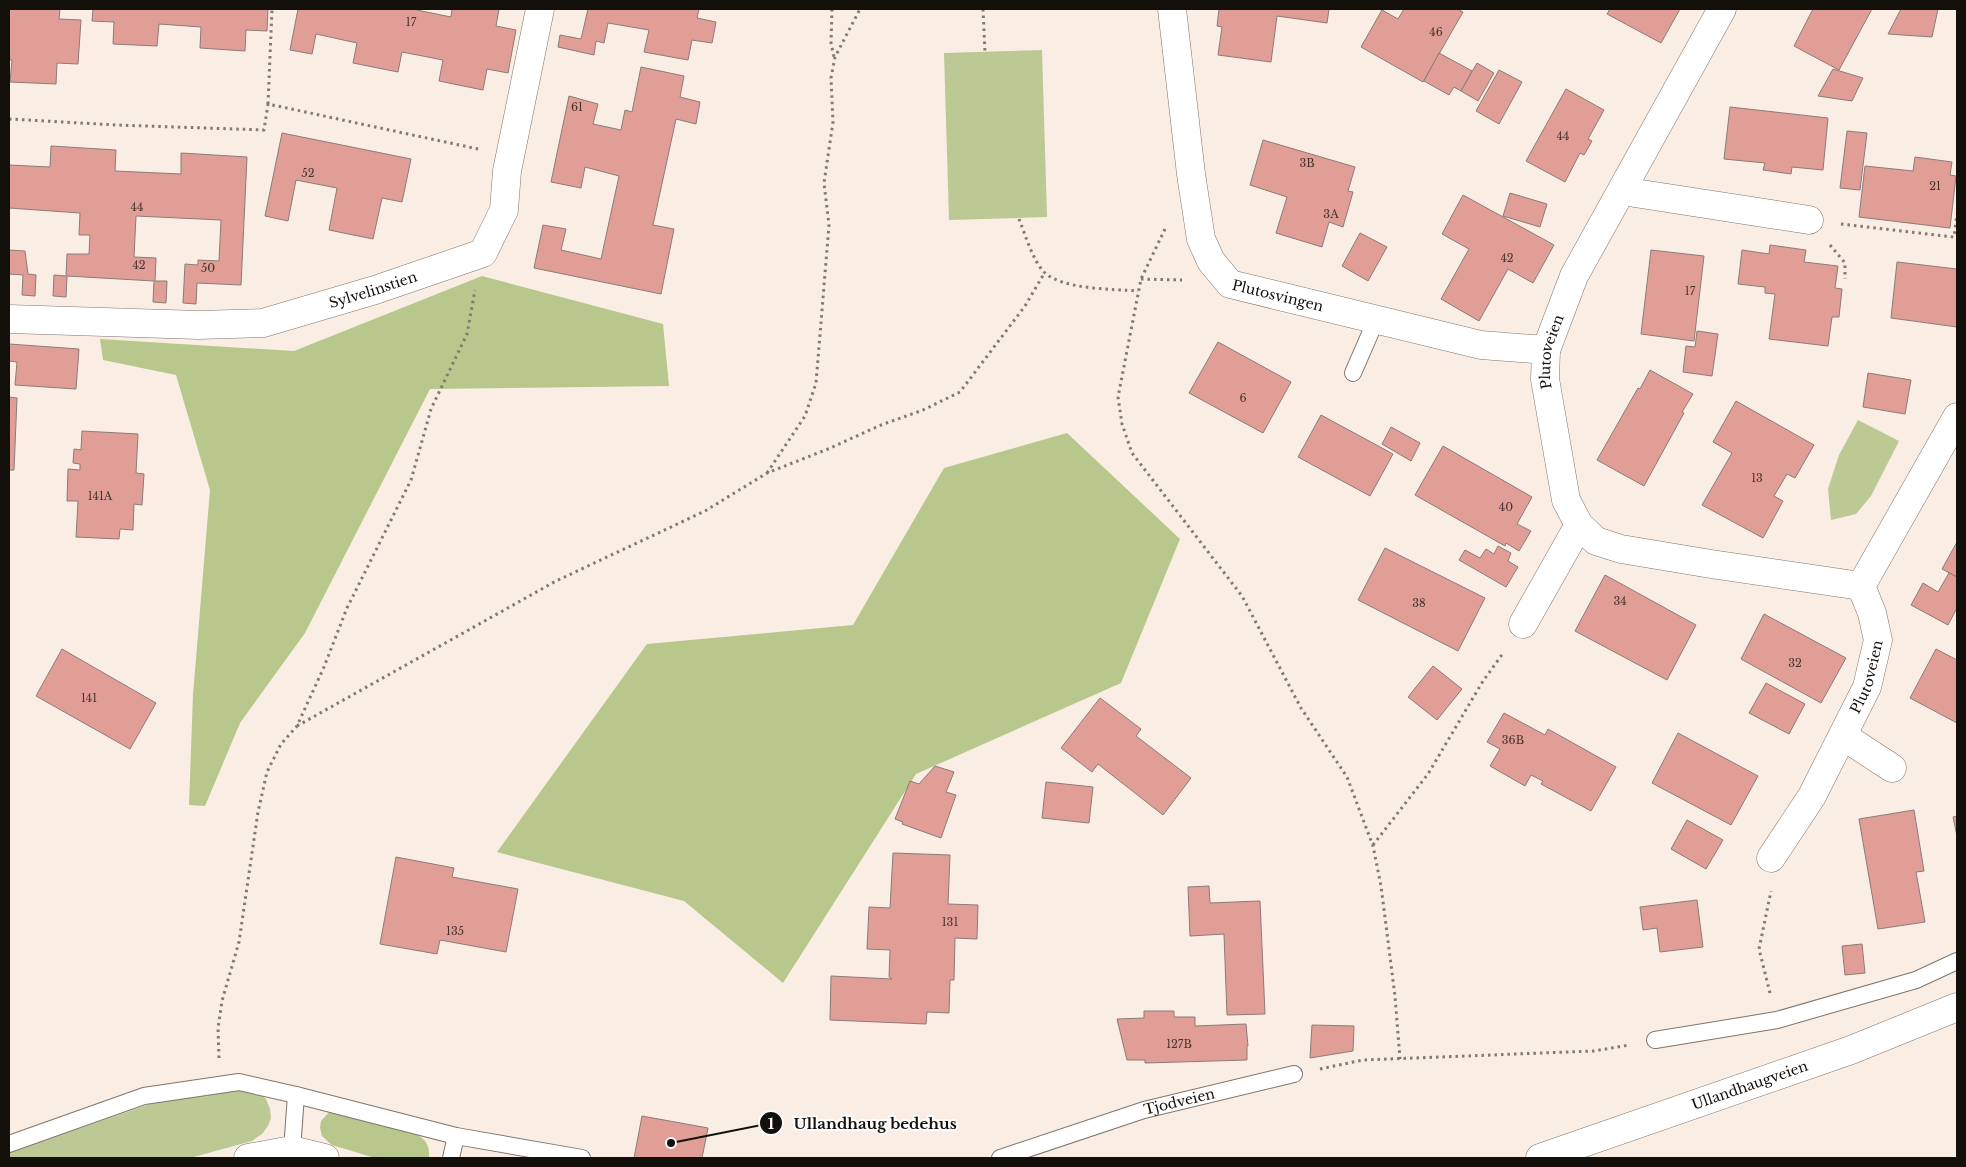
<svg xmlns="http://www.w3.org/2000/svg" width="1966" height="1167" font-family="'Libre Baskerville',serif">
	<style>
		.green { fill: #bcc994 }
		.forest { fill: #b8c78b }
		.building { fill: #e19e96; stroke: #8b7b79 }
		.lines { fill: none; stroke-linecap: round; stroke-linejoin: round }
		.lane-casing { stroke: #80756b; stroke-width: 18 }
		.street-casing { stroke: #80756b; stroke-width: 29 }
		.secondary-casing { stroke: #80756b; stroke-width: 29 }
		.path { stroke: #817972; stroke-width: 3; stroke-dasharray: 2.5 4; stroke-linecap: butt }
		.lane { stroke: #fff; stroke-width: 16 }
		.street { stroke: #fff; stroke-width: 28 }
		.secondary { stroke: #fff; stroke-width: 28 }
		.labels { text-anchor: middle; dominant-baseline: central; stroke-width: 4; stroke-linejoin: round; paint-order: stroke }
		.number-label { font-size: 11px; fill: #46332e }
		.street-label { font-size: 14px; fill: #130f0b; stroke: #fdfdfd }
		.leader { fill: none; stroke: #130f0b; stroke-width: 2 }
		.callout-dot { fill: #130f0b; stroke: #fdfdfd; stroke-width: 2 }
		.mark-label { font-size: 15px; text-anchor: middle; font-weight: bold; fill: #fff }
		.callout-label { font-size: 15px; text-anchor: middle; font-weight: bold; fill: #130f0b; stroke: #fdfdfd; stroke-width: 4; stroke-linejoin: round; paint-order: stroke }
	</style>
	<rect width="100%" height="100%" fill="#faede3"/>
	<g class="green">
		<path d="M1042 50 1047 217 949 220 944 53Z"/>
		<path d="M1858 420 1899 441 1871 496 1856 514 1831 520 1828 489 1839 455Z"/>
		<path d="M226 1090 258 1092 266 1099 270 1109 271 1118 268 1126 262 1134 252 1141 190 1158H9V1153L150 1104 176 1097Z"/>
	</g>
	<g class="forest">
		<path d="M482 276 663 324 669 386 430 389 305 633 240 723 205 806 189 805 193 695 210 490 176 375 103 360 100 339 294 351Z"/>
		<path d="M1067 433 1180 539 1121 683 916 774 783 983 684 901 497 852 647 644 853 625 944 468Z"/>
		<path d="M331 1110 411 1131C424 1138 430 1143 429 1158H375L332 1145 322 1136 320 1128 321 1121Z"/>
	</g>
	<g class="building">
		<path d="M9 9H60L59 19 81 20 78 64 57 63 56 84 10 82 12 60H9Z"/>
		<path d="M93 9H268L267 31 246 30 245 51 200 48 201 27 159 24 157 46 113 44 114 22 92 21Z"/>
		<path d="M298 9H412L451 17 452 9H499L496 26 516 30 508 73 487 69 483 90 439 81 443 60 402 52 398 72 353 63 357 43 316 34 312 54 290 50Z"/>
		<path d="M588 9H699L697 18 716 22 712 43 692 40 688 60 644 52 649 30 608 23 604 43 596 41 594 55 558 47 560 35 581 39Z"/>
		<path d="M1219 9H1329L1327 23 1277 16 1271 62 1218 55 1222 27 1217 26Z"/>
		<path d="M1404 9H1461L1460 11 1463 12 1423 82 1361 47 1382 10 1398 19Z"/>
		<path d="M1610 9H1680L1661 43 1607 14Z"/>
		<path d="M1813 9H1872L1839 70 1794 46Z"/>
		<path d="M1901 9H1938L1932 37 1888 34Z"/>
		<path d="M1439 53 1472 71 1461 91 1454 87 1449 95 1424 81Z"/>
		<path d="M1477 63 1494 73 1478 101 1461 91Z"/>
		<path d="M641 67 684 76 680 97 700 102 696 124 676 119 653 225 674 229 661 294 534 268 543 225 566 229 561 250 601 259 619 176 585 167 581 188 551 182 569 96 598 104 593 124 621 130 625 110 632 112Z"/>
		<path d="M1833 69 1863 78 1852 101 1818 96Z"/>
		<path d="M1499 70 1522 82 1499 124 1476 111Z"/>
		<path d="M1566 89 1604 110 1588 139 1592 141 1584 155 1580 153 1565 182 1526 161Z"/>
		<path d="M1730 107 1828 118 1823 170 1792 167 1791 174 1763 170 1765 163 1724 159Z"/>
		<path d="M1847 131 1867 133 1860 190 1840 188Z"/>
		<path d="M282 133 411 159 402 202 382 198 373 239 329 230 337 188 296 180 288 221 265 216Z"/>
		<path d="M1263 140 1355 167 1348 191 1353 192 1343 227 1329 222 1322 247 1276 233 1287 197 1250 185Z"/>
		<path d="M51 146 116 150 115 171 181 174V153L247 157 241 285 197 283 196 304 183 303 185 264 198 265V260L219 261 221 220 136 216 134 257 156 258 155 281H167L166 303 153 302 154 281 67 276 66 297 53 296 54 275 66 276 67 254H89L90 235H79L80 213 9 208V165L50 167Z"/>
		<path d="M1915 157 1952 162 1950 175 1956 176 1950 228 1859 217 1865 166 1913 171Z"/>
		<path d="M1510 193 1547 204 1540 227 1503 216Z"/>
		<path d="M1463 195 1554 245 1533 283 1508 269 1479 321 1441 299 1469 249 1442 234Z"/>
		<path d="M1360 233 1387 247 1368 281 1342 266Z"/>
		<path d="M1770 245 1806 250 1804 262 1838 266 1835 288 1842 289 1839 317H1832L1828 346 1769 339 1775 294 1765 293V287L1738 284 1742 250 1769 254Z"/>
		<path d="M9 250 25 251 28 274 36 275 35 296 22 295 23 275 9 274Z"/>
		<path d="M1651 250 1704 256 1694 341 1641 334Z"/>
		<path d="M1897 262 1957 269V327L1891 318Z"/>
		<path d="M1697 331 1718 334 1712 376 1683 372 1686 346 1695 347Z"/>
		<path d="M1218 342 1291 382 1263 433 1189 393Z"/>
		<path d="M9 344 79 349 76 389 15 385 17 362 9 361Z"/>
		<path d="M1650 370 1693 394 1682 412 1684 413 1644 486 1597 460 1638 388 1640 389Z"/>
		<path d="M1868 373 1911 380 1905 414 1863 407Z"/>
		<path d="M9 397 17 398 14 470H9Z"/>
		<path d="M1736 401 1814 445 1795 478 1787 474 1774 496 1783 501 1763 538 1702 505 1732 453 1713 442Z"/>
		<path d="M1321 415 1393 454 1370 496 1298 457Z"/>
		<path d="M1391 427 1420 443 1411 461 1382 444Z"/>
		<path d="M82 431 138 434 136 473 144 474 142 505 134 504 133 530 120 529 119 539 76 537 78 501H67L68 469 80 470V464L73 463 74 449 81 450Z"/>
		<path d="M1443 446 1532 497 1517 524 1531 531 1519 551 1506 543 1505 546 1415 495Z"/>
		<path d="M1957 542V577L1942 569Z"/>
		<path d="M1498 546 1511 553 1508 561 1518 567 1506 587 1459 560 1465 550 1480 558 1486 549 1494 554Z"/>
		<path d="M1385 548 1485 598 1458 651 1358 600Z"/>
		<path d="M1949 573 1957 577V608L1948 625 1911 605 1923 583 1938 592Z"/>
		<path d="M1605 575 1696 625 1667 680 1575 631Z"/>
		<path d="M1764 614 1846 658 1821 703 1741 659Z"/>
		<path d="M62 649 156 703 130 749 36 696Z"/>
		<path d="M1936 649 1957 660V723L1910 698Z"/>
		<path d="M1433 666 1462 689 1437 720 1408 697Z"/>
		<path d="M1766 683 1805 704 1789 734 1749 713Z"/>
		<path d="M1100 698 1141 729 1136 736 1191 778 1163 815 1098 764 1092 772 1061 748Z"/>
		<path d="M1504 713 1545 735 1548 729 1616 767 1591 811 1541 784 1543 781 1531 775 1525 786 1490 766 1500 749 1487 742Z"/>
		<path d="M1678 733 1758 776 1731 825 1652 783Z"/>
		<path d="M935 766 954 772 946 792 956 795 941 838 902 824 903 822 895 819 910 781 919 784Z"/>
		<path d="M1046 782 1093 787 1089 823 1042 818Z"/>
		<path d="M1914 810 1924 871 1916 872 1925 922 1878 929 1859 819Z"/>
		<path d="M1957 816V836L1953 817Z"/>
		<path d="M1687 820 1723 840 1706 869 1671 849Z"/>
		<path d="M893 853 950 855 948 904 978 905 977 939 955 938 954 980H950L949 1013 927 1012 926 1024 830 1020 831 976 892 979 889 977 890 950 867 949 869 907 890 908Z"/>
		<path d="M396 857 454 868 452 877 518 889 506 952 440 940 437 954 380 944Z"/>
		<path d="M1209 886 1210 903 1260 901 1265 1014 1227 1015 1224 934 1190 936 1188 887Z"/>
		<path d="M1697 900 1703 947 1660 952 1657 928 1643 930 1640 907Z"/>
		<path d="M1862 944 1865 973 1845 975 1842 946Z"/>
		<path d="M1144 1011H1174V1017H1195V1026L1246 1024 1248 1046H1247V1060L1145 1063V1060H1127L1117 1019 1144 1018Z"/>
		<path d="M1312 1025 1354 1026 1353 1051 1310 1058Z"/>
		<path d="M642 1116 708 1128 702 1158H634Z"/>
	</g>
	<g class="lines">
		<g class="lane-casing">
			<g id="lane">
				<path d="M1353 373 1376 320"/>
				<path d="M1655 1040 1777 1020 1916 980 1957 961"/>
				<path d="M9 1144 144 1096 239 1082 296 1095 456 1136 582 1158"/>
				<path d="M292 1150 296 1095"/>
				<path d="M451 1158 456 1136"/>
				<path id="s1" d="M1000 1158 1144 1110 1294 1074"/>
			</g>
		</g>
		<g class="street-casing">
			<g id="street">
				<path id="s2" d="M1172 9 1191 174 1201 239 1211 261 1230 284 1481 345 1546 350"/>
				<path d="M1622 191 1809 220"/>
				<path id="s3" d="M9 319 199 325 263 323 375 290 483 253 504 210 507 171 540 9"/>
				<path id="s4" d="M1579 525 1566 500 1545 379 1546 350 1574 276 1722 9"/>
				<path d="M1523 624 1579 525 1596 541 1621 549 1711 564 1861 586"/>
				<path d="M1843 736 1892 768"/>
				<path id="s5" d="M1771 858 1812 796 1867 687 1878 640 1872 613 1861 586 1957 417"/>
				<path d="M248 1158 292 1150 325 1158"/>
			</g>
		</g>
		<g class="secondary-casing">
			<g id="secondary">
				<path id="s6" d="M1540 1158 1851 1050 1957 1007"/>
			</g>
		</g>
		<g class="path">
			<path d="M832 9 831 43 834 57"/>
			<path d="M983 9 985 52"/>
			<path d="M268 104 272 9"/>
			<path d="M9 119 116 125 264 130 268 104 478 149"/>
			<path d="M1019 219C1025 234 1033 261 1044 272 1063 290 1113 289 1138 291"/>
			<path d="M1841 224 1954 237 1957 214"/>
			<path d="M1165 229 1141 279 1118 397 1122 424 1132 453 1242 596 1301 708 1347 777 1373 846 1381 886 1395 996 1400 1059"/>
			<path d="M1830 245 1845 263V279"/>
			<path d="M1141 279 1182 280"/>
			<path d="M767 473 805 416 816 383 829 225 824 183 833 122 831 78 835 57 860 9"/>
			<path d="M297 726 556 581 705 511 767 473 828 449 881 425 923 410 960 392 1025 306 1045 272"/>
			<path d="M1373 845 1428 774 1483 681 1504 652"/>
			<path d="M1770 993 1759 949 1771 891"/>
			<path d="M219 1058 218 1028 222 1001 239 942 258 812 267 772 281 744 297 726 324 667 347 608 411 480 431 409 467 334 475 290"/>
			<path d="M1320 1069 1363 1060 1594 1051 1629 1045"/>
		</g>
		<use href="#lane" class="lane"/>
		<use href="#street" class="street"/>
		<use href="#secondary" class="secondary"/>
	</g>
	<g class="labels">
		<g class="number-label">
			<text x="411" y="22">17</text>
			<text x="1436" y="32">46</text>
			<text x="577" y="107">61</text>
			<text x="1563" y="136">44</text>
			<text x="1307" y="163">3B</text>
			<text x="308" y="173">52</text>
			<text x="1935" y="186">21</text>
			<text x="137" y="207">44</text>
			<text x="1331" y="214">3A</text>
			<text x="1507" y="258">42</text>
			<text x="139" y="265">42</text>
			<text x="208" y="268">50</text>
			<text x="1690" y="291">17</text>
			<text x="1243" y="398">6</text>
			<text x="1757" y="478">13</text>
			<text x="100" y="496">141A</text>
			<text x="1506" y="507">40</text>
			<text x="1620" y="601">34</text>
			<text x="1419" y="603">38</text>
			<text x="1795" y="663">32</text>
			<text x="89" y="698">141</text>
			<text x="1513" y="740">36B</text>
			<text x="950" y="922">131</text>
			<text x="455" y="931">135</text>
			<text x="1179" y="1044">127B</text>
		</g>
		<g class="street-label">
			<text stroke="none"><textPath href="#s3" startOffset="369">Sylvelinstien</textPath></text>
			<text stroke="none"><textPath href="#s2" startOffset="335">Plutosvingen</textPath></text>
			<text stroke="none"><textPath href="#s4" startOffset="179">Plutoveien</textPath></text>
			<text stroke="none"><textPath href="#s5" startOffset="206">Plutoveien</textPath></text>
			<text stroke="none"><textPath href="#s6" startOffset="222">Ullandhaugveien</textPath></text>
			<text stroke="none"><textPath href="#s1" startOffset="188">Tjodveien</textPath></text>
		</g>
	</g>
	<path class="leader" d="M671 1143L771 1123"/>
	<g class="callout-dot">
		<circle cx="671" cy="1143" r="5"/>
		<circle cx="771" cy="1123" r="12"/>
	</g>
	<g class="mark-label">
		<text x="771" y="1129">1</text>
	</g>
	<g class="callout-label">
		<text x="875" y="1129">Ullandhaug bedehus</text>
	</g>
	<rect width="1966" height="1167" fill="none" stroke="#130f0b" stroke-width="20"/>
</svg>
